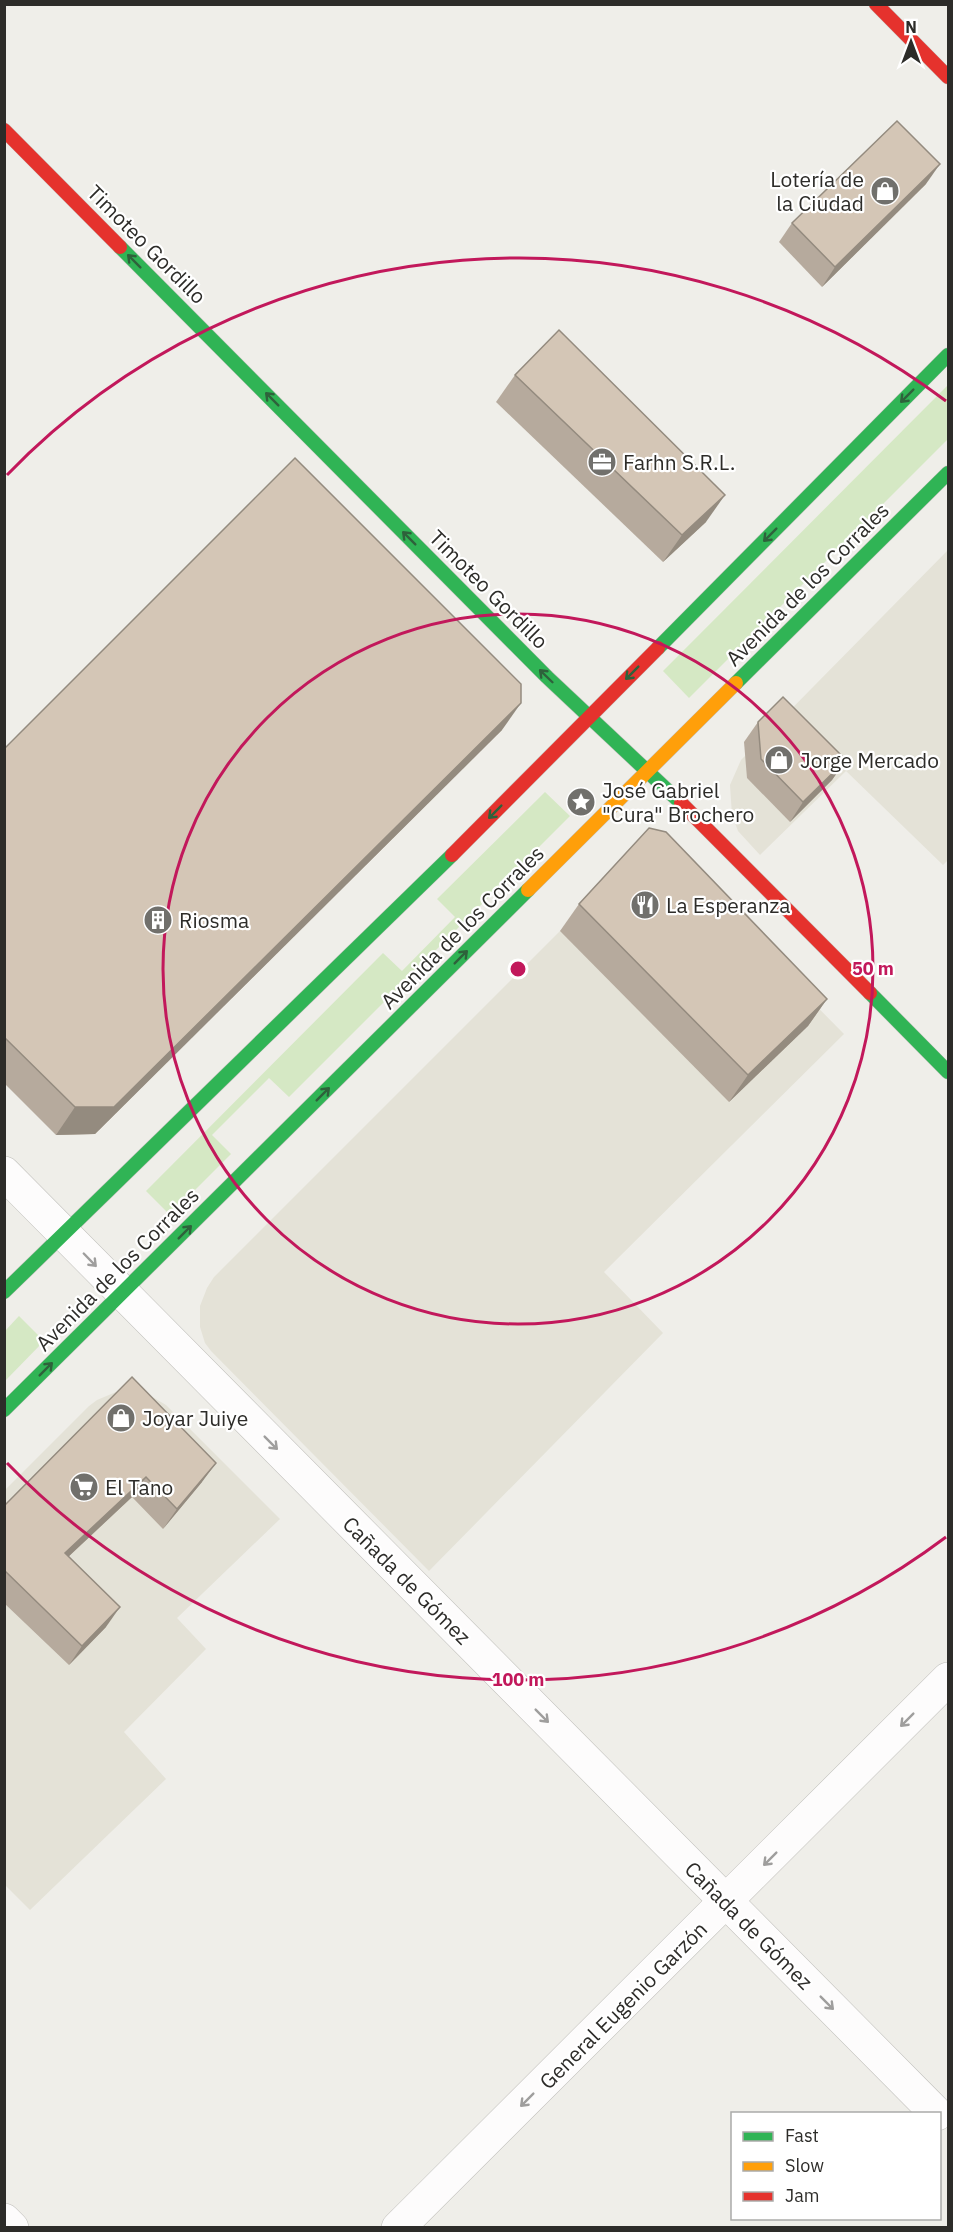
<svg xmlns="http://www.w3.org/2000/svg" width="953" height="2232" font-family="'IBM Plex Sans',sans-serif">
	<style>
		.built { fill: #e4e2d7 }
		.green { fill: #d5e8c4 }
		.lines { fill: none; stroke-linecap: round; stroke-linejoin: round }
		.street-casing { stroke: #bfbeba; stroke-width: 34 }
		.fast-casing { stroke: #bfbeba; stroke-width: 15 }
		.slow-casing { stroke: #bfbeba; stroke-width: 15 }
		.jam-casing { stroke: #bfbeba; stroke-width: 15 }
		.street { stroke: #fdfcfc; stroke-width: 33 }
		.fast { stroke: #30b455; stroke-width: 14 }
		.slow { stroke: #ff9f0a; stroke-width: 14 }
		.jam { stroke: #e5322d; stroke-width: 14 }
		.wall { fill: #b6aa9d }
		.shaded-wall { fill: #948b7f }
		.building { fill: #d4c6b6; stroke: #948b7f; stroke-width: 1.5 }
		.oneway { stroke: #2e623b }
		.oneway2 { stroke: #9f9e9d }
		.ring { fill: none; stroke: #c2185b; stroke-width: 3 }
		.labels { text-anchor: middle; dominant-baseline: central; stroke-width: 4.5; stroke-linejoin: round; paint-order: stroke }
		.poi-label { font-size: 21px; fill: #2d2c29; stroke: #fff; text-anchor: start }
		.street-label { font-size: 21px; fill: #2d2c29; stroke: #fff }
		.centre { fill: #c2185b; stroke: #fff; stroke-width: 3 }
		.ring-label { font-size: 18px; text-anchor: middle; font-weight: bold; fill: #c2185b; stroke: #fff; stroke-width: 4.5; stroke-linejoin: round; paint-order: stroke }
	</style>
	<rect width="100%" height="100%" fill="#efeee9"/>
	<g class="built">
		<path d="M948 550V860L943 865 846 771 760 855 738 831 732 815 730 785 741 760Z"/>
		<path d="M612 879 694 882 844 1034 604 1272 663 1333 429 1571 211 1351 205 1343 200 1327V1306L207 1288 214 1277Z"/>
		<path d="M132 1391 149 1395 166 1405 280 1519 177 1618 206 1649 124 1732 166 1779 30 1910 5 1885 4 1491 89 1406 97 1400 116 1392Z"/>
	</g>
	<g class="green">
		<path d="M948 385V439L689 698 663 671Z"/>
		<path d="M545 792 570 816 289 1097 269 1078 212 1135 231 1154 170 1215 146 1191 383 953 402 971 455 917 437 899Z"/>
		<path d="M19 1316 44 1341 5 1381V1331Z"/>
	</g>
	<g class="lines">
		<g class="street-casing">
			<g id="street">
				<path d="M4 1173 937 2114"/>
				<path d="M4 2220 12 2228"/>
				<path d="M398 2228 948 1679"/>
			</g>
		</g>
		<g class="fast-casing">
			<g id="fast">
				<path d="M120 247 547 677 681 803"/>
				<path d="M658 648 948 355"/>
				<path d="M736 683 948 473"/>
				<path d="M870 993 948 1072"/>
				<path d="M4 1292 452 855"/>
				<path d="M4 1410 528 890"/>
			</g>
		</g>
		<g class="slow-casing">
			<path id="slow" d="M528 890 736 683"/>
		</g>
		<g class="jam-casing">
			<g id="jam">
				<path d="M876 4 948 77"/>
				<path d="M4 130 120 247"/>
				<path d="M681 803 870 993"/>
				<path d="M452 855 658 648"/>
			</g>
		</g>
		<use href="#street" class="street"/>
		<use href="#fast" class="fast"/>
		<use href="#slow" class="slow"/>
		<use href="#jam" class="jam"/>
	</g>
	<g class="wall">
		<path d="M926 184 822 287 779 242 792 223Z"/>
		<path d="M515 375 706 522 663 562 496 402Z"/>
		<path d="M758 722 846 760 832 780 790 822 747 778 744 742Z"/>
		<path d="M502 730 95 1134 56 1135 4 1083V749Z"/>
		<path d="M579 904 827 999 808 1026 729 1102 560 931Z"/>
		<path d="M132 1377 202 1482 163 1529 132 1497 68 1557 106 1627 69 1665 4 1603V1506Z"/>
	</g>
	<g class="shaded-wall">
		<path d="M940 164 926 184 822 287 835 267Z"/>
		<path d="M725 495 706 522 663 562 682 535Z"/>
		<path d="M521 703 502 730 95 1134 56 1135 75 1107Z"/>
		<path d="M846 760 832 780 790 822 803 802Z"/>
		<path d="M827 999 808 1026 729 1102 748 1075Z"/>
		<path d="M216 1463 202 1482 163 1529 177 1509Z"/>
		<path d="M146 1477 132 1497 51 1573 65 1553Z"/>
		<path d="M120 1607 106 1627 69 1665 82 1646Z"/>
	</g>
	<g class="building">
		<path d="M897 121 940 164 835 267 792 223Z"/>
		<path d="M559 330 725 495 682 535 515 375Z"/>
		<path d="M295 458 521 684V703L114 1107H75L4 1037V749Z"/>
		<path d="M783 697 846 760 803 802 761 759 758 722Z"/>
		<path d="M649 828 666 832 827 999 748 1075 579 904Z"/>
		<path d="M132 1377 216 1463 177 1509 146 1477 65 1553 120 1607 82 1646 4 1570V1506Z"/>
	</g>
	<defs><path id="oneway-shaft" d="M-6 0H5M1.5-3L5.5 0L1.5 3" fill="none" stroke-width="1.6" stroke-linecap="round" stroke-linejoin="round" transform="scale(1.5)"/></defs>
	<g class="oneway">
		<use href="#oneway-shaft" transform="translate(134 261) rotate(-135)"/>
		<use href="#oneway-shaft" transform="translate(907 396) rotate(135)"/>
		<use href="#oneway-shaft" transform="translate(272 399) rotate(-135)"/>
		<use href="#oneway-shaft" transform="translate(770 535) rotate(135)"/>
		<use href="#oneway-shaft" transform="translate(409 538) rotate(-135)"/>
		<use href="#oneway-shaft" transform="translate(632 673) rotate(135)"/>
		<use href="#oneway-shaft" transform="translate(546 676) rotate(-136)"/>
		<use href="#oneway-shaft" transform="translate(495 812) rotate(135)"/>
		<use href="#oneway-shaft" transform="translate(461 957) rotate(-45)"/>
		<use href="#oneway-shaft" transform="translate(323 1094) rotate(-45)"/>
		<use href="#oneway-shaft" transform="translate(185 1232) rotate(-45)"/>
		<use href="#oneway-shaft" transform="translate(46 1369) rotate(-45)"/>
	</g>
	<g class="oneway2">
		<use href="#oneway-shaft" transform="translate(90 1260) rotate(46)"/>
		<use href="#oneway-shaft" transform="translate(271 1443) rotate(45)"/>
		<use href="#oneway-shaft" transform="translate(542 1716) rotate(45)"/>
		<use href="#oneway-shaft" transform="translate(907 1720) rotate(135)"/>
		<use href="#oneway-shaft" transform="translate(770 1859) rotate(135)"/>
		<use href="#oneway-shaft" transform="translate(827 2003) rotate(45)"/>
		<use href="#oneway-shaft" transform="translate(527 2100) rotate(135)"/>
	</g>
	<g class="ring">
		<circle cx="518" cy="969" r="355"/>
		<path d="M946 1537A711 711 0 0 1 7 1463M7 475A711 711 0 0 1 946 401"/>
	</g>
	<defs>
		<g id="shop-disc" transform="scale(1.5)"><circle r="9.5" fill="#71706c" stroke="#fff"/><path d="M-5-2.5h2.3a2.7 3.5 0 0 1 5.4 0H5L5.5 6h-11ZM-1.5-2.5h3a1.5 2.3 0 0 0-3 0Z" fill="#fff"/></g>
		<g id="office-disc" transform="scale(1.5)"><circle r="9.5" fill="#71706c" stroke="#fff"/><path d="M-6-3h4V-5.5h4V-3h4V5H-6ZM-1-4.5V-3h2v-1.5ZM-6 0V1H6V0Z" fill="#fff"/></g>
		<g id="sight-disc" transform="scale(1.5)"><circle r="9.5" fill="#71706c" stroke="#fff"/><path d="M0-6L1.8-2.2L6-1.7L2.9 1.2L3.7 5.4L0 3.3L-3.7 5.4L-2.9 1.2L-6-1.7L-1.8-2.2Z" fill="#fff"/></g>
		<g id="restaurant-disc" transform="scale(1.5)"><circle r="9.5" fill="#71706c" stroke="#fff"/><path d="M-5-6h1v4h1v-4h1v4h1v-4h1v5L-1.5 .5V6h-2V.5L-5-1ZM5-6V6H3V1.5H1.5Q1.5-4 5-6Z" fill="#fff"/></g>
		<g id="building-disc" transform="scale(1.5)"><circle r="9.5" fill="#71706c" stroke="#fff"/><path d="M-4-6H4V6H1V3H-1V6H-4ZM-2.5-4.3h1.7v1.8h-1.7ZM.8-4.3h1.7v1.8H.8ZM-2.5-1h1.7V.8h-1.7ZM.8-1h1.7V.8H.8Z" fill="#fff"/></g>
		<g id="supermarket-disc" transform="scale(1.5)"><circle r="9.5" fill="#71706c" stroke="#fff"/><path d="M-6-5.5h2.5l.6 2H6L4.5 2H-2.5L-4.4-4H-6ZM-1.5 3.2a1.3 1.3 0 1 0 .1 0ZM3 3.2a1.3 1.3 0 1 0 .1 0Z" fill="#fff"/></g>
	</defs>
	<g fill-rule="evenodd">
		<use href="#shop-disc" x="885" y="191"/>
		<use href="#office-disc" x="602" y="462"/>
		<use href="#shop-disc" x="779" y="760"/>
		<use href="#sight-disc" x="581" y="802"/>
		<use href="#restaurant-disc" x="645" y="905"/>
		<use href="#building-disc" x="158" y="920"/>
		<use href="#shop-disc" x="121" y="1418"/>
		<use href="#supermarket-disc" x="84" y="1487"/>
	</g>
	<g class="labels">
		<g class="poi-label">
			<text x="864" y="179" text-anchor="end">Lotería de<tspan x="864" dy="24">la Ciudad</tspan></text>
			<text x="623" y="462">Farhn S.R.L.</text>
			<text x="800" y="760">Jorge Mercado</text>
			<text x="602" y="790">José Gabriel<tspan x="602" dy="24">"Cura" Brochero</tspan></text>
			<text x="666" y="905">La Esperanza</text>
			<text x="179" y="920">Riosma</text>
			<text x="142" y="1418">Joyar Juiye</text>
			<text x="105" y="1487">El Tano</text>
		</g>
		<g class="street-label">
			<text transform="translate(147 244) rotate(45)">Timoteo Gordillo</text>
			<text transform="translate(807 584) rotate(-45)">Avenida de los Corrales</text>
			<text transform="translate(489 589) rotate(45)">Timoteo Gordillo</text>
			<text transform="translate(462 927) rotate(-45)">Avenida de los Corrales</text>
			<text transform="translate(117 1269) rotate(-45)">Avenida de los Corrales</text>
			<text transform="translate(407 1580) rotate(45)">Cañada de Gómez</text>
			<text transform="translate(749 1925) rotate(45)">Cañada de Gómez</text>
			<text transform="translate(623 2005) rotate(-45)">General Eugenio Garzón</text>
		</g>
	</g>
	<circle cx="518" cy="969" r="9" class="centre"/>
	<g class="ring-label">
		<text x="873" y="975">50 m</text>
		<text x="518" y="1686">100 m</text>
	</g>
	<rect width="953" height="2232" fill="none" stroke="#2d2c29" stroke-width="12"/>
	<rect x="731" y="2112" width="210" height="108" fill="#ffffff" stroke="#ababa9" stroke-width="1.5"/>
	<rect x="743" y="2132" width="30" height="9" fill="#30b455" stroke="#ababa9" stroke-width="1.5"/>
	<text x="785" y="2142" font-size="18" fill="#2d2c29">Fast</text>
	<rect x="743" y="2162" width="30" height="9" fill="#ff9f0a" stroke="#ababa9" stroke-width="1.5"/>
	<text x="785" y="2172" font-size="18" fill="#2d2c29">Slow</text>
	<rect x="743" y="2192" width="30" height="9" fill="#e5322d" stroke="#ababa9" stroke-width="1.5"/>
	<text x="785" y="2202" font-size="18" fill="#2d2c29">Jam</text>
	<g transform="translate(911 42)" stroke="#ffffff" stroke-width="4.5" paint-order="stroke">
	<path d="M0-4.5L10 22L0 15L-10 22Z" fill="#2d2c29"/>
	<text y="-9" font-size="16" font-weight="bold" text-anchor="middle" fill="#2d2c29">N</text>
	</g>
</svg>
